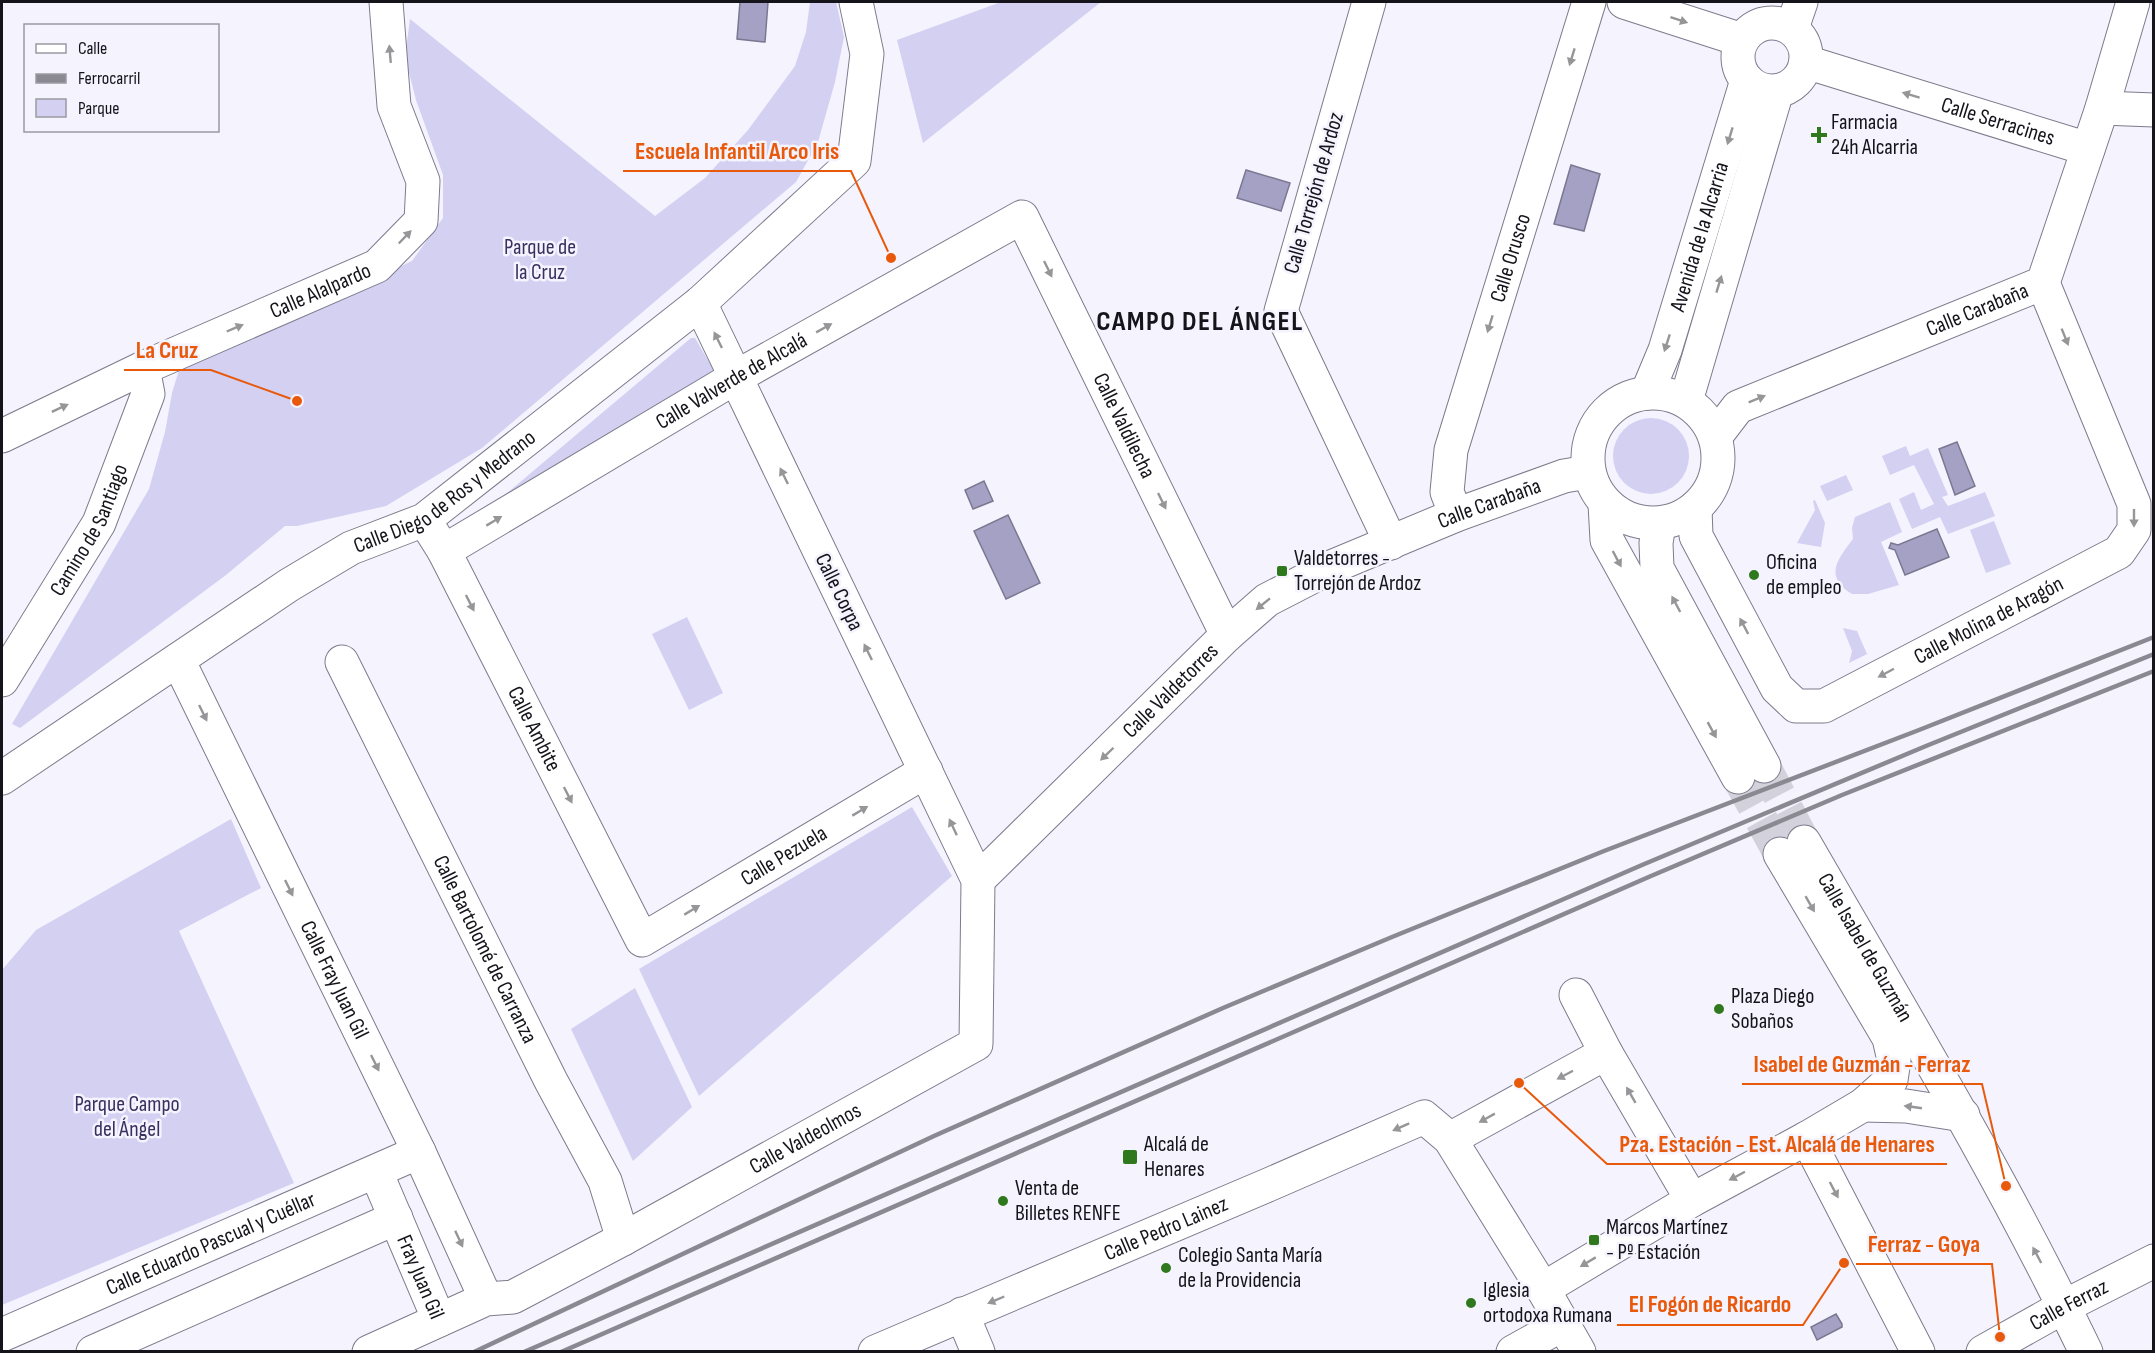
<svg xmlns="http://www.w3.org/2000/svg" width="2155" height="1353" font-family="'Sofia Sans Condensed',sans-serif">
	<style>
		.green { fill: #d3d0f2 }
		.water { fill: #a5a1c4; stroke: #7a7791; stroke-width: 1.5 }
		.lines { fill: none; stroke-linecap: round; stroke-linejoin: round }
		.minor-tunnel { stroke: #d3d2dc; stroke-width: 33; stroke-dasharray: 33 16; stroke-linecap: butt }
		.minor-casing { stroke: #7d7b8b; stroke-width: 35 }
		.minor { stroke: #fff; stroke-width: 33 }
		.rail { stroke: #8a8992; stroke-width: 4.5 }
		.oneway { fill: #969598 }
		.poi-dot { fill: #2f781d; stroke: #f4f3fe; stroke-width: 2 }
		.labels { text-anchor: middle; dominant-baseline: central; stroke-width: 5; stroke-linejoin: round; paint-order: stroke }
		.poi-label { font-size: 22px; fill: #15141b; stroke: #f4f3fe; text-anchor: start }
		.street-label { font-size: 22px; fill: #15141b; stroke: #f4f3fe }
		.park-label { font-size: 22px; fill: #39305f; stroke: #f4f3fe }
		.district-label { font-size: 28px; font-weight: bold; letter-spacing: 1.5px; fill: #15141b; stroke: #f4f3fe }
		.leader { fill: none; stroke: #e8590c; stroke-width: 2 }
		.callout-dot { fill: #e8590c; stroke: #f4f3fe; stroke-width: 2 }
		.callout-label { font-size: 24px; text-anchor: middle; font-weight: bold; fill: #e8590c; stroke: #f4f3fe; stroke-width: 5; stroke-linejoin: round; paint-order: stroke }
	</style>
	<rect width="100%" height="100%" fill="#f4f3fe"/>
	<g class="green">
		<path d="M810 2H836L844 37 835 82 818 142 796 182 482 448 386 506 297 526H285L226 575 20 728 12 724 149 489 165 432 172 393 179 370 412 261 443 218V175L416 100 405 57 410 19 655 216 705 178 748 130 795 66 806 32Z"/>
		<path d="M1001 2H1101L923 143 897 40Z"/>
		<path d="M691 338H695L713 369V375L500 499Z"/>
		<circle cx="1651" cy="456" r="38"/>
		<path d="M1906 446 1910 456 1928 448 1948 495 1942 497 1948 506 1985 492 1995 516 1948 534 1940 517 1912 529 1899 499 1914 492 1921 510 1934 504 1914 465 1890 475 1882 456Z"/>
		<path d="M1846 475 1853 490 1827 501 1820 486Z"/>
		<path d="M1815 500 1825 523 1821 547 1797 543 1815 510 1813 501Z"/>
		<path d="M1890 502 1902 532 1881 542 1899 585 1868 594H1852C1823 576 1838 559 1853 539L1852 528 1855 517Z"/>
		<path d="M1994 521 2011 564 1986 573 1970 530Z"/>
		<path d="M687 617 723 693 689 710 652 634Z"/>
		<path d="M1843 628 1857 631 1867 654 1849 663 1852 651Z"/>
		<path d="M912 807 952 876 699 1096 639 969Z"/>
		<path d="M231 819 261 888 179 931 294 1183 2 1305V970L36 930Z"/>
		<path d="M635 988 692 1107 633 1161 571 1029Z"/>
	</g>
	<g class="water">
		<path d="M740 2H768L765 42 737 39Z"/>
		<path d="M1571 165 1600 174 1584 231 1554 224Z"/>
		<path d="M1246 170 1290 183 1281 211 1237 198Z"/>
		<path d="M1957 442 1975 486 1955 495 1939 449Z"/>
		<path d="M984 481 993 501 973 509 965 490Z"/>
		<path d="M1008 515 1040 583 1006 599 974 531Z"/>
		<path d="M1937 529 1949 557 1905 575 1895 550 1889 548 1891 543 1898 545Z"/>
		<path d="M1836 1314 1842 1324V1327L1817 1340 1811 1327Z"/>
	</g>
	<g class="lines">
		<g class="minor-tunnel">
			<path d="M1764 766 1804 842"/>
			<path d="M1738 777 1780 854"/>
		</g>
		<g class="minor-casing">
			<g id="minor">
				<path d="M1369 2 1281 311 1391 543"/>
				<path d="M1624 2 1742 40"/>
				<circle cx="1772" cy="57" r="34"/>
				<path d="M1792 28 1801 2"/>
				<path id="s1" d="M1806 62 2088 149"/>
				<path d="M2102 108 2154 110"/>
				<circle cx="1653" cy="458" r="65"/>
				<path id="s2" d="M1647 393 1665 350 1747 80"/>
				<path d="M1686 401 1777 91"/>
				<path id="s3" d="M2 436 143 368 377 266 421 221 423 181 394 106 386 2"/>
				<path id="s4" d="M1715 437 1738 407 2043 283 2102 108 2133 2"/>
				<path d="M1605 504 1607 540 1738 777"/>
				<path id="s5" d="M1695 508 1696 536 1777 688 1796 706H1824L2119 552 2134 530V504L2043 283"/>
				<path id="s6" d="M1456 515 1447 492 1451 450 1589 2"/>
				<path d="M1659 524 1656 543 1657 568 1764 766"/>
				<path id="s7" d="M432 532 444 551 642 940 926 771"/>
				<path id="s8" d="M444 551 736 377 1022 217 1227 635"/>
				<path id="s9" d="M178 660 419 1152 486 1299"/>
				<path id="s10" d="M342 662 551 1081 605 1181 623 1239"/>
				<path id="s11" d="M2 680 99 523 148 394 143 368"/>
				<path id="s12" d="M2 778 289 585 351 548 424 520 700 303 854 161 867 54 856 2"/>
				<path id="s13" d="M1804 842C1901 1010 2002 1177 2086 1352"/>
				<path id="s14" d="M978 880 1227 635 1267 600 1329 568 1456 515 1564 476 1588 472"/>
				<path d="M1576 995 1606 1053 1692 1200"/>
				<path d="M1863 1105 1906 1106 1963 1115"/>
				<path d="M1807 1138 1918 1352"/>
				<path d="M1450 1139 1606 1053"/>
				<path id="s15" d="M376 1172 439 1320"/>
				<path d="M1543 1289 1692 1200 1807 1138 1863 1105 1891 1080 1894 1060 1889 1038 1780 854"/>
				<path d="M962 1314 978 1352"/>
				<path id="s16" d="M2 1335 419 1152"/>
				<path d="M93 1352 396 1218"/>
				<path id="s17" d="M369 1352 486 1299 513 1297 623 1239 976 1044 978 880 700 303"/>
				<path id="s18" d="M875 1352 1268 1185 1424 1117 1450 1139 1543 1289 1579 1352"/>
				<path d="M1513 1352 1563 1324"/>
				<path id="s19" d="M1983 1352 2065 1306 2154 1261"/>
			</g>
		</g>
		<use href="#minor" class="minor"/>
		<g class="rail">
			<path d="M474 1352 934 1136 1223 1008 1392 937 1604 851 1919 730 2154 637"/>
			<path d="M524 1352 1642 865 1926 746 2154 654"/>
			<path d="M561 1352 1651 876 1842 795 2154 671"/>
		</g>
	</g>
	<defs><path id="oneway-solid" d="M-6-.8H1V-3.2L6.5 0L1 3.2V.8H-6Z" transform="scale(1.5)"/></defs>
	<g class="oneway">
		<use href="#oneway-solid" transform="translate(1679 20) rotate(18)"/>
		<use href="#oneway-solid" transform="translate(390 54) rotate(-95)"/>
		<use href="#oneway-solid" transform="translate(1572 57) rotate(107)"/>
		<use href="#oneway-solid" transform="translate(1911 95) rotate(-163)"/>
		<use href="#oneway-solid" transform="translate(1730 136) rotate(107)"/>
		<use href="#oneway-solid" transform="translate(405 237) rotate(-46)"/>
		<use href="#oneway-solid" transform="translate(1048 269) rotate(64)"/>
		<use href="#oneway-solid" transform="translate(1719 284) rotate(-73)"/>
		<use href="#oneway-solid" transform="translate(1490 324) rotate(107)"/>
		<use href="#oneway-solid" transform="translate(235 328) rotate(-23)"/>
		<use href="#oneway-solid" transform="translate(824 328) rotate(-29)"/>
		<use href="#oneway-solid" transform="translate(2065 337) rotate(68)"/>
		<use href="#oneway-solid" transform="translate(718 340) rotate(-116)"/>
		<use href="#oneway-solid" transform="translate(1667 343) rotate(108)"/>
		<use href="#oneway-solid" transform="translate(1757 399) rotate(-22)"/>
		<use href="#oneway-solid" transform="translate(60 408) rotate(-25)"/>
		<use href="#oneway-solid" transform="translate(784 476) rotate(-116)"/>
		<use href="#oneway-solid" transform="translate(1162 501) rotate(64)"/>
		<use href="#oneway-solid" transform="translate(2134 518) rotate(90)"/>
		<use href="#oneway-solid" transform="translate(494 521) rotate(-31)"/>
		<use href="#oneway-solid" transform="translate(1617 559) rotate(62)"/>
		<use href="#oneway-solid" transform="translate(470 603) rotate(63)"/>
		<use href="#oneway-solid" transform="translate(1263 604) rotate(141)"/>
		<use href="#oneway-solid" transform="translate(1676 604) rotate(-118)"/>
		<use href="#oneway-solid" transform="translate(1744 626) rotate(-118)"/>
		<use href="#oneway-solid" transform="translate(868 652) rotate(-116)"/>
		<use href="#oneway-solid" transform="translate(1886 673) rotate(152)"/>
		<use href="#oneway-solid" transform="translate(203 713) rotate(64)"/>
		<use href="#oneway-solid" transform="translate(1712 730) rotate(61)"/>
		<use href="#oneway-solid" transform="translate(1107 754) rotate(136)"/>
		<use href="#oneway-solid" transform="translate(568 795) rotate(63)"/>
		<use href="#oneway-solid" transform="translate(860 811) rotate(-31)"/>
		<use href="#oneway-solid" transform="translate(953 827) rotate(-115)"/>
		<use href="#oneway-solid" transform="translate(289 888) rotate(64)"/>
		<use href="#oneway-solid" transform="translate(1810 904) rotate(60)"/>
		<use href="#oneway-solid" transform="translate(692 910) rotate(-31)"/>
		<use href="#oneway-solid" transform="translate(375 1063) rotate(64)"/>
		<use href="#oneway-solid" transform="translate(1565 1075) rotate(152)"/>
		<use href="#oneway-solid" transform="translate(1631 1095) rotate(-120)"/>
		<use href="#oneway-solid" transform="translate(1913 1107) rotate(-172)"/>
		<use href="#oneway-solid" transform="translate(1487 1118) rotate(151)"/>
		<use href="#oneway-solid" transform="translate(1401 1127) rotate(156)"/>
		<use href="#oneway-solid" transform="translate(1737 1176) rotate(152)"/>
		<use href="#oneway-solid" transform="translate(1834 1190) rotate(62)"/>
		<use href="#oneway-solid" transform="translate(459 1239) rotate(65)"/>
		<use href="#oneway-solid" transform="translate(2037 1255) rotate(-118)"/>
		<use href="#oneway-solid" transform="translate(1588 1262) rotate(149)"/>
		<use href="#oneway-solid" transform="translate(996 1300) rotate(157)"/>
	</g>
	<g class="poi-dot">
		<path d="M1816 126h6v6h6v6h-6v6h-6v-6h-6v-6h6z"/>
		<rect x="1276" y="565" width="12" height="12" rx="3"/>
		<circle cx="1754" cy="575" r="6"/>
		<circle cx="1719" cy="1009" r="6"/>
		<rect x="1122" y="1149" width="16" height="16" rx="3"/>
		<circle cx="1003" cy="1201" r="6"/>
		<rect x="1588" y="1234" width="12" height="12" rx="3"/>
		<circle cx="1166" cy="1268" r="6"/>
		<circle cx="1471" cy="1303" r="6"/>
	</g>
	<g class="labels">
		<g class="poi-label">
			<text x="1831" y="122">Farmacia<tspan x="1831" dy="25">24h Alcarria</tspan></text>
			<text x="1294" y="558">Valdetorres -<tspan x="1294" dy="25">Torrejón de Ardoz</tspan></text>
			<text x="1766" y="562">Oficina<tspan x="1766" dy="25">de empleo</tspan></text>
			<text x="1731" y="996">Plaza Diego<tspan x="1731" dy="25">Sobaños</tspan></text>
			<text x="1144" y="1144">Alcalá de<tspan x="1144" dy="25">Henares</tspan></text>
			<text x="1015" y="1188">Venta de<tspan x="1015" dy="25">Billetes RENFE</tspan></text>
			<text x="1606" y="1227">Marcos Martínez<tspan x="1606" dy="25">- Pº Estación</tspan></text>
			<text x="1178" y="1255">Colegio Santa María<tspan x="1178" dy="25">de la Providencia</tspan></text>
			<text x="1483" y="1290">Iglesia<tspan x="1483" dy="25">ortodoxa Rumana</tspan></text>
		</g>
		<g class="street-label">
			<text stroke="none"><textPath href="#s1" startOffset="201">Calle Serracines</textPath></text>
			<text transform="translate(1314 193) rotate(-74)">Calle Torrejón de Ardoz</text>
			<text stroke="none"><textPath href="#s2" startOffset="165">Avenida de la Alcarria</textPath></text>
			<text stroke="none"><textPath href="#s6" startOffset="268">Calle Orusco</textPath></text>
			<text stroke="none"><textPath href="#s3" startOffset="350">Calle Alalpardo</textPath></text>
			<text stroke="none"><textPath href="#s4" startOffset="296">Calle Carabaña</textPath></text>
			<text stroke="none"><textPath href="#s8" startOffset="334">Calle Valverde de Alcalá</textPath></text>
			<text stroke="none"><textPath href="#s8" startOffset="900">Calle Valdilecha</textPath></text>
			<text stroke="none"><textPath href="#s12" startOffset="528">Calle Diego de Ros y Medrano</textPath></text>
			<text stroke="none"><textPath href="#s14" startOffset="645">Calle Carabaña</textPath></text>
			<text stroke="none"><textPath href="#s11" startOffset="174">Camino de Santiago</textPath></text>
			<text transform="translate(839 592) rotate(64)">Calle Corpa</text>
			<text stroke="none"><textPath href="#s5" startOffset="440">Calle Molina de Aragón</textPath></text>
			<text stroke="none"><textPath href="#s14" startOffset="270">Calle Valdetorres</textPath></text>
			<text stroke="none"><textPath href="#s7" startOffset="222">Calle Ambite</textPath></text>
			<text stroke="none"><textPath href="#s7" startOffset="624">Calle Pezuela</textPath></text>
			<text stroke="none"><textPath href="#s13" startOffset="122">Calle Isabel de Guzmán</textPath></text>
			<text stroke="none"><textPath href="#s10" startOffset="321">Calle Bartolomé de Carranza</textPath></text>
			<text stroke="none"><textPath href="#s9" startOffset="356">Calle Fray Juan Gil</textPath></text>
			<text stroke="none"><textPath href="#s17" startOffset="488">Calle Valdeolmos</textPath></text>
			<text stroke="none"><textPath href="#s18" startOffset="316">Calle Pedro Lainez</textPath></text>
			<text stroke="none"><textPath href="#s16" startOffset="228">Calle Eduardo Pascual y Cuéllar</textPath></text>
			<text stroke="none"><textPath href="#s15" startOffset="114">Fray Juan Gil</textPath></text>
			<text stroke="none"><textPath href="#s19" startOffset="98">Calle Ferraz</textPath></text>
		</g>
		<g class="park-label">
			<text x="540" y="247">Parque de<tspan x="540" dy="25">la Cruz</tspan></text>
			<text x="127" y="1104">Parque Campo<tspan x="127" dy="25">del Ángel</tspan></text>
		</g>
		<g class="district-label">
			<text x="1200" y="321">CAMPO DEL ÁNGEL</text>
		</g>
	</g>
	<path class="leader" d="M891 258L851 171H623M297 401L211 370H124M2006 1186L1982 1084H1742M1519 1083L1607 1164H1947M2000 1337L1992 1264H1856M1844 1263L1803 1325H1617"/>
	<g class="callout-dot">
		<circle cx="891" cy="258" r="6"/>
		<circle cx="297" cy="401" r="6"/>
		<circle cx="2006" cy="1186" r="6"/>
		<circle cx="1519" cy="1083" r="6"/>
		<circle cx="2000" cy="1337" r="6"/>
		<circle cx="1844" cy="1263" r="6"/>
	</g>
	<g class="callout-label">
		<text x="737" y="159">Escuela Infantil Arco Iris</text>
		<text x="167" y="358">La Cruz</text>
		<text x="1862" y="1072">Isabel de Guzmán - Ferraz</text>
		<text x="1777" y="1152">Pza. Estación - Est. Alcalá de Henares</text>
		<text x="1924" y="1252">Ferraz - Goya</text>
		<text x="1710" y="1312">El Fogón de Ricardo</text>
	</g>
	<rect width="2155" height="1353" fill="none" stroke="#15141b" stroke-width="6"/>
	<rect x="24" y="24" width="195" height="108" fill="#f4f3fe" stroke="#9b9aa3" stroke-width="1.5"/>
	<rect x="36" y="44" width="30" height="9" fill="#ffffff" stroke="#9b9aa3" stroke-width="1.5"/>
	<text x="78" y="54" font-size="18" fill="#15141b">Calle</text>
	<rect x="36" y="74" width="30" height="9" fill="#8a8992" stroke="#9b9aa3" stroke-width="1.5"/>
	<text x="78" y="84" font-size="18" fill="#15141b">Ferrocarril</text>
	<rect x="36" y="99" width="30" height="18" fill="#d3d0f2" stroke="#9b9aa3" stroke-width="1.5"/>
	<text x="78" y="114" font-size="18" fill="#15141b">Parque</text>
</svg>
